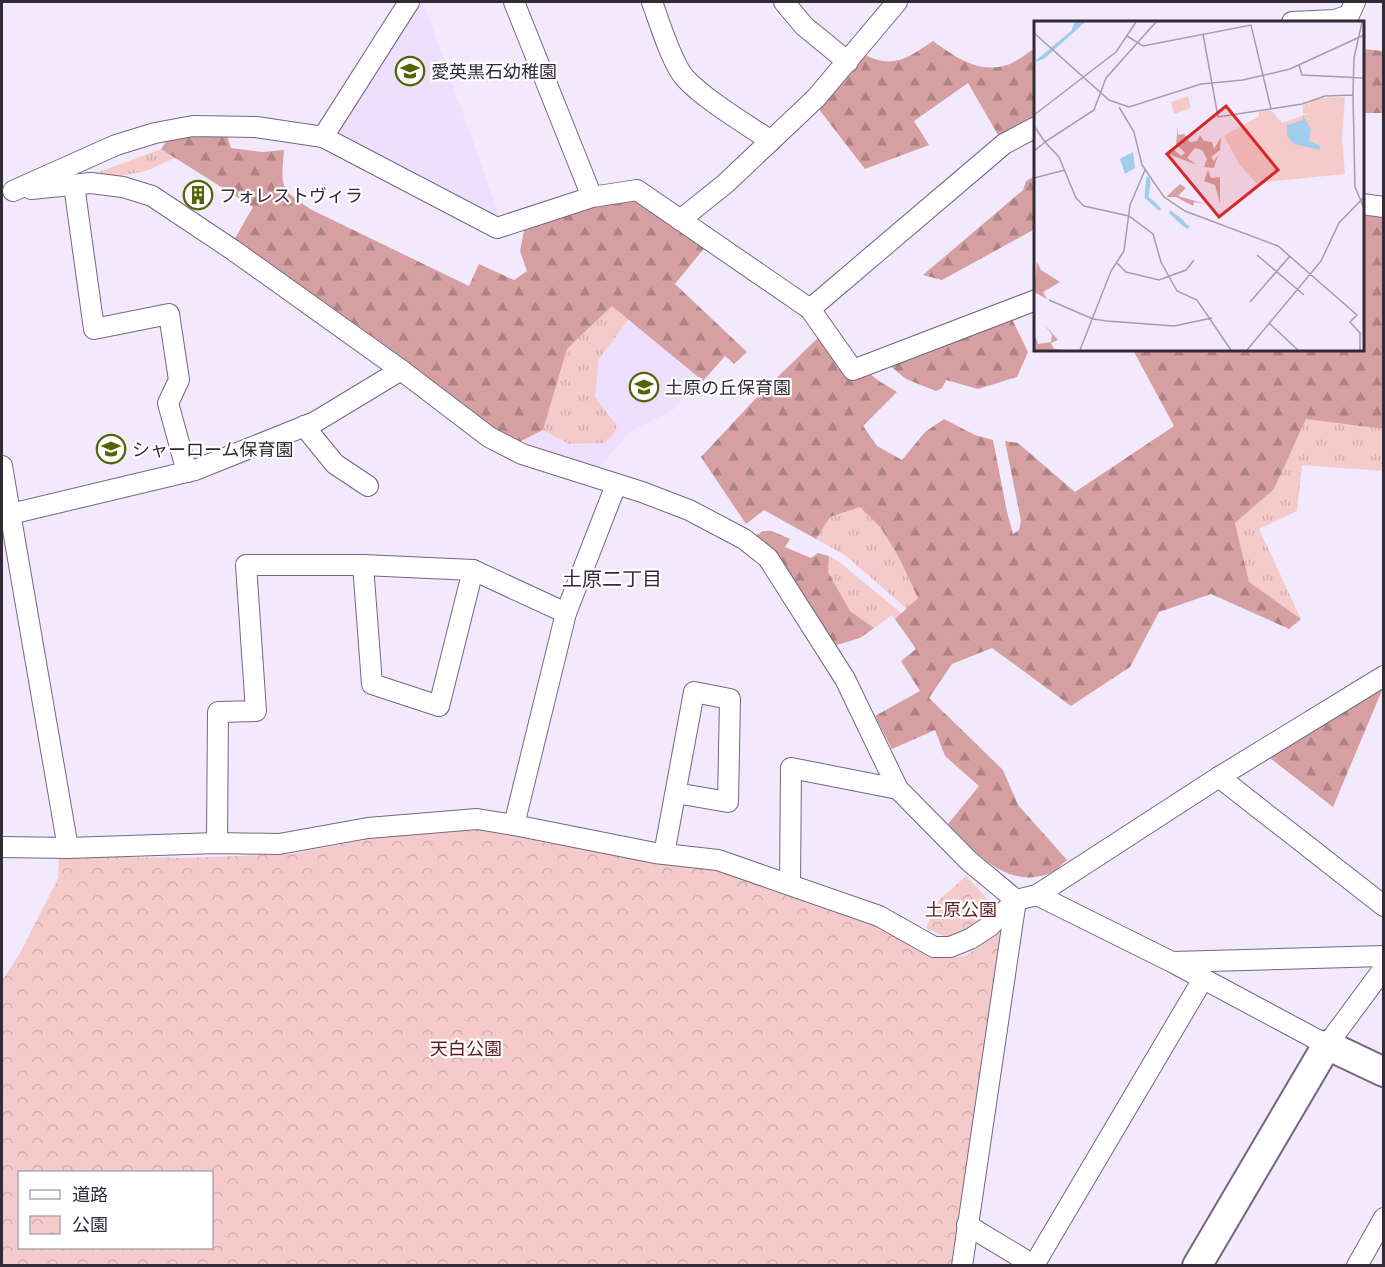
<svg xmlns="http://www.w3.org/2000/svg" width="1385" height="1267" font-family="'IBM Plex Sans','Noto Sans JP',sans-serif">
	<style>
		.built { fill: #eedffe }
		.grass { fill: url(#grass-tufts) }
		.forest { fill: url(#forest-firs) }
		.park { fill: url(#park-crowns); fill-rule: evenodd }
		.lines { fill: none; stroke-linecap: round; stroke-linejoin: round }
		.street-casing { stroke: #756783; stroke-width: 22 }
		.secondary-casing { stroke: #756783; stroke-width: 32 }
		.street { stroke: #fff; stroke-width: 20 }
		.secondary { stroke: #fff; stroke-width: 28 }
		.labels { text-anchor: middle; dominant-baseline: central; stroke-width: 4.5; stroke-linejoin: round; paint-order: stroke }
		.poi-label { font-size: 18px; fill: #312b38; stroke: #fff; text-anchor: start }
		.park-label { font-size: 18px; fill: #5d1c25; stroke: #fff }
		.neighbourhood-label { font-size: 20px; fill: #372b43; stroke: #fff }
		.inset-river { fill: none; stroke: #a0cdec; stroke-width: 3 }
		.inset-road { fill: none; stroke: #a59dae; stroke-width: 1.5 }
		.view { fill: #d62828; fill-opacity: 0.15; stroke: #d62828; stroke-width: 3 }
		.inset-edge { fill: none; stroke: #312b38; stroke-width: 3 }
	</style>
	<defs>
		<pattern id="grass-tufts" width="24" height="20" patternUnits="userSpaceOnUse" patternTransform="scale(1.5)"><rect width="24" height="20" fill="#f4cacb"/><path d="M3 7l-1-3M5 7V3M7 7l1-3M15 17l-1-3M17 17v-4M19 17l1-3" fill="none" stroke="#d2aeaf"/></pattern>
		<pattern id="forest-firs" width="22" height="20" patternUnits="userSpaceOnUse" patternTransform="scale(1.5)"><rect width="22" height="20" fill="#d6a0a2"/><path d="M5 1l3.5 6h-7zM16 11l3.5 6h-7z" fill="#ae8385"/></pattern>
		<pattern id="park-crowns" width="20" height="18" patternUnits="userSpaceOnUse" patternTransform="scale(1.5)"><rect width="20" height="18" fill="#f4cacb"/><path d="M2 6a3 3 0 1 1 6 0M12 15a3 3 0 1 1 6 0" fill="none" stroke="#d2aeaf"/></pattern>
	</defs>
	<rect width="100%" height="100%" fill="#f2e9fc"/>
	<g class="built">
		<path d="M423 2 501 220 331 134 416 8Z"/>
		<path d="M629 319 699 378 673 410 631 431 595 472 517 443 543 430 569 444 583 445 613 417 595 396 599 359Z"/>
	</g>
	<g class="grass">
		<path d="M161 149 177 157 146 171 105 179 69 181 68 174 88 176Z"/>
		<path d="M612 306 629 319 599 359 595 396 617 426 613 435 604 443 569 444 543 430 567 349Z"/>
		<path d="M1306 419 1383 429V471L1302 465 1297 511 1259 529 1301 619 1249 582 1235 523 1274 489Z"/>
		<path d="M860 507 881 528 897 554 918 598 907 609 845 555 816 539 830 517Z"/>
		<path d="M829 556 838 561 901 613 895 619 892 615 874 628 850 611 828 572Z"/>
	</g>
	<g class="forest">
		<path d="M933 41C955 57 979 74 1007 65 1017 62 1027 53 1035 48V120L1001 140 968 83 914 121 929 145 865 169 818 108 865 55C894 69 908 58 933 41Z"/>
		<path d="M1362 49 1383 51V113H1363Z"/>
		<path d="M226 133 231 148 263 152 284 150C281 188 279 189 312 210L469 286 479 264 514 280 527 271 520 251 525 226 594 202 636 196 706 246 675 284 747 352 734 364 725 356 703 381 612 306 567 349 543 430 517 443 496 432 364 330 234 240 253 207 161 149 171 135Z"/>
		<path d="M1035 176V229L942 280 923 275 1023 190 1026 181Z"/>
		<path d="M1363 211 1383 213V429L1306 419 1274 489 1235 523 1249 582 1301 619 1289 629 1211 594 1159 612 1130 667 1071 706 992 648 952 664 929 698 1003 770 1018 805 1067 860C1062 864 1055 872 1048 874 1006 889 974 851 948 824L979 786 945 756 935 730 892 749 875 716 920 691 901 661 916 649 895 619 918 598 897 554 881 528 860 507 830 517 816 539 764 510 746 524 701 457 759 395 821 335 879 381 897 392 863 426 877 446 902 460 925 432 944 419 975 435 993 440 1007 512 1013 534 1019 530 1021 521 1005 441 1018 443 1075 492 1174 426 1133 350H1362Z"/>
		<path d="M1011 317 1028 352 1017 377 978 389 946 380 942 388 936 391 906 379 888 364Z"/>
		<path d="M763 531H772L790 539 785 547 811 558 818 553 829 556 828 572 850 611 874 628 860 638 830 647 758 540 757 535Z"/>
		<path d="M1383 688 1333 807 1266 755Z"/>
	</g>
	<g class="park">
		<path d="M484 829 542 842 711 869 867 921 940 958 965 956 1007 928 951 1265 2 1266V981L20 953 58 879 59 856 183 858 290 854 386 836ZM20 1172H212V1248H20Z"/>
		<path d="M966 876 993 905 991 915 969 930 948 938 926 928 939 900Z"/>
	</g>
	<g class="lines">
		<g class="street-casing">
			<g id="street">
				<path d="M514 2 592 197"/>
				<path d="M652 2C659 21 672 64 685 78 705 100 746 124 771 141"/>
				<path d="M784 2 804 26 848 62"/>
				<path d="M1292 22 1335 20 1349 15 1355 2"/>
				<path d="M323 137 409 2"/>
				<path d="M74 185 94 329 169 314 179 380 168 403 187 472"/>
				<path d="M13 191 116 145 155 133 193 126 256 127 323 137 497 228 592 197 637 190 810 309 853 370 1036 300"/>
				<path d="M1362 204 1384 207"/>
				<path d="M680 220 725 184 816 98 897 2"/>
				<path d="M810 309 1004 144 1036 127"/>
				<path d="M401 370 489 437 522 454 642 492 689 510 744 539 768 558 845 679 898 789 969 861 1016 900"/>
				<path d="M304 426 335 464 368 486"/>
				<path d="M2 466 68 848"/>
				<path d="M616 485 566 613 514 825 655 853 718 860 879 916 934 947H950L970 939 990 926 1016 900 1037 895 1219 777 1384 676"/>
				<path d="M2 516 195 470 315 422 401 370 233 250 152 196 123 187 91 183 31 189"/>
				<path d="M363 565 372 684 439 706 473 570"/>
				<path d="M1219 777 1384 906"/>
				<path d="M217 843 218 712 256 711 246 565H363L473 570 566 613"/>
				<path d="M2 847 68 848 217 843 279 844 368 828 477 819 514 825"/>
				<path d="M664 854 694 692 730 699 728 802 676 793"/>
				<path d="M790 884 791 768 898 789"/>
				<path d="M1037 895 1172 962 1327 1045 1384 968"/>
				<path d="M1173 962 1384 956"/>
				<path d="M967 1225 1035 1266"/>
				<path d="M1034 1265 1203 979"/>
				<path d="M962 1266 1016 900"/>
				<path d="M1357 1266 1384 1218"/>
			</g>
		</g>
		<g class="secondary-casing">
			<path id="secondary" d="M1197 1266 1327 1045 1384 1072"/>
		</g>
		<use href="#street" class="street"/>
		<use href="#secondary" class="secondary"/>
	</g>
	<defs>
		<g id="school-ring" transform="scale(1.5)"><circle r="9.5" fill="#fff" stroke="#556307" stroke-width="1.5"/><path d="M0-5L7-2L0 1L-7-2ZM-4 1L0 2.5L4 1V4Q0 6-4 4Z" fill="#556307"/></g>
		<g id="building-ring" transform="scale(1.5)"><circle r="9.5" fill="#fff" stroke="#556307" stroke-width="1.5"/><path d="M-4-6H4V6H1V3H-1V6H-4ZM-2.5-4.3h1.7v1.8h-1.7ZM.8-4.3h1.7v1.8H.8ZM-2.5-1h1.7V.8h-1.7ZM.8-1h1.7V.8H.8Z" fill="#556307"/></g>
	</defs>
	<g fill-rule="evenodd">
		<use href="#school-ring" x="410" y="71"/>
		<use href="#building-ring" x="198" y="195"/>
		<use href="#school-ring" x="644" y="387"/>
		<use href="#school-ring" x="111" y="449"/>
	</g>
	<g class="labels">
		<g class="poi-label">
			<text x="431" y="71">愛英黒石幼稚園</text>
			<text x="219" y="195">フォレストヴィラ</text>
			<text x="665" y="387">土原の丘保育園</text>
			<text x="132" y="449">シャーローム保育園</text>
		</g>
		<g class="park-label">
			<text x="961" y="909">土原公園</text>
			<text x="466" y="1048">天白公園</text>
		</g>
		<g class="neighbourhood-label">
			<text x="612" y="578">土原二丁目</text>
		</g>
	</g>
	<g transform="translate(1034 21)">
		<rect width="330" height="330" fill="#f2e9fc"/>
		<path d="M144 105V114L150 113 156 121 163 120 166 114 170 120 178 121 180 128 187 116 186 129 177 136 180 140 184 134 180 147 170 146 173 138 168 129 161 127 153 137 163 144 137 134 134 130 138 127 147 135 151 132 142 123ZM174 149 177 157 186 156V183L181 164 170 160ZM146 163 152 167 144 175 172 183 160 181 159 185 142 176H132ZM3 241 7 249 26 261 9 271 13 278 0 271ZM11 304 24 319 17 322 20 328 31 329H0V311L4 323 17 321 18 314Z" fill="#d6a0a2"/>
		<path d="M311 76 308 116 311 153 222 162 205 143 190 115 225 95V91L237 89 248 102 276 92 269 93V84L275 82 276 88V81L285 77Z" fill="#f4cacb"/>
		<path d="M154 75 157 87 140 93 137 81Z" fill="#f4cacb"/>
		<path d="M41 1H51L10 38 0 41 37 10ZM269 94 277 109 275 119 286 125V129L260 123 253 115V104L269 99ZM99 131 101 147 91 153 86 138Z" fill="#a0cdec"/>
		<path class="inset-river" d="M114 156 115 163 113 176 122 184 126 189 112 176ZM136 191 140 194 147 199 152 205 155 206H153L150 204Z"/>
		<path class="inset-road" d="M328 1 320 37 319 74 321 166 330 187M0 12 75 79 95 86 167 63 209 59 256 48 330 14M169 13 184 96 268 83 291 75 319 74M93 15 109 25 217 4 237 88M265 44 268 54 330 57M85 86 100 111 108 144 130 176 151 190 244 225 323 294 316 301 326 312V329M0 94 82 31 102 1M0 105 11 121 60 89 72 57 122 1M0 130 11 121 25 136 42 177 50 185 95 195 119 213 127 241 143 270 163 279 197 329M0 157 31 149M223 234 270 274M83 242 92 251 125 259 152 249 160 239M15 279 59 298 73 300 140 305 178 297M216 281 256 235M235 302 264 329M46 329 77 250 90 230 96 184 111 149M213 329 287 240 305 202 330 176"/>
		<path class="view" d="M192 85 244 149 185 196 133 133Z"/>
		<rect width="330" height="330" class="inset-edge"/>
	</g>
	<rect width="1385" height="1267" fill="none" stroke="#312b38" stroke-width="6"/>
	<rect x="18" y="1171" width="195" height="78" fill="#ffffff" stroke="#adaaaf" stroke-width="1.5"/>
	<rect x="30" y="1190" width="30" height="9" fill="#ffffff" stroke="#adaaaf" stroke-width="1.5"/>
	<text x="72" y="1201" font-size="18" fill="#312b38">道路</text>
	<rect x="30" y="1216" width="30" height="18" fill="url(#park-crowns)" stroke="#adaaaf" stroke-width="1.5"/>
	<text x="72" y="1231" font-size="18" fill="#312b38">公園</text>
</svg>
